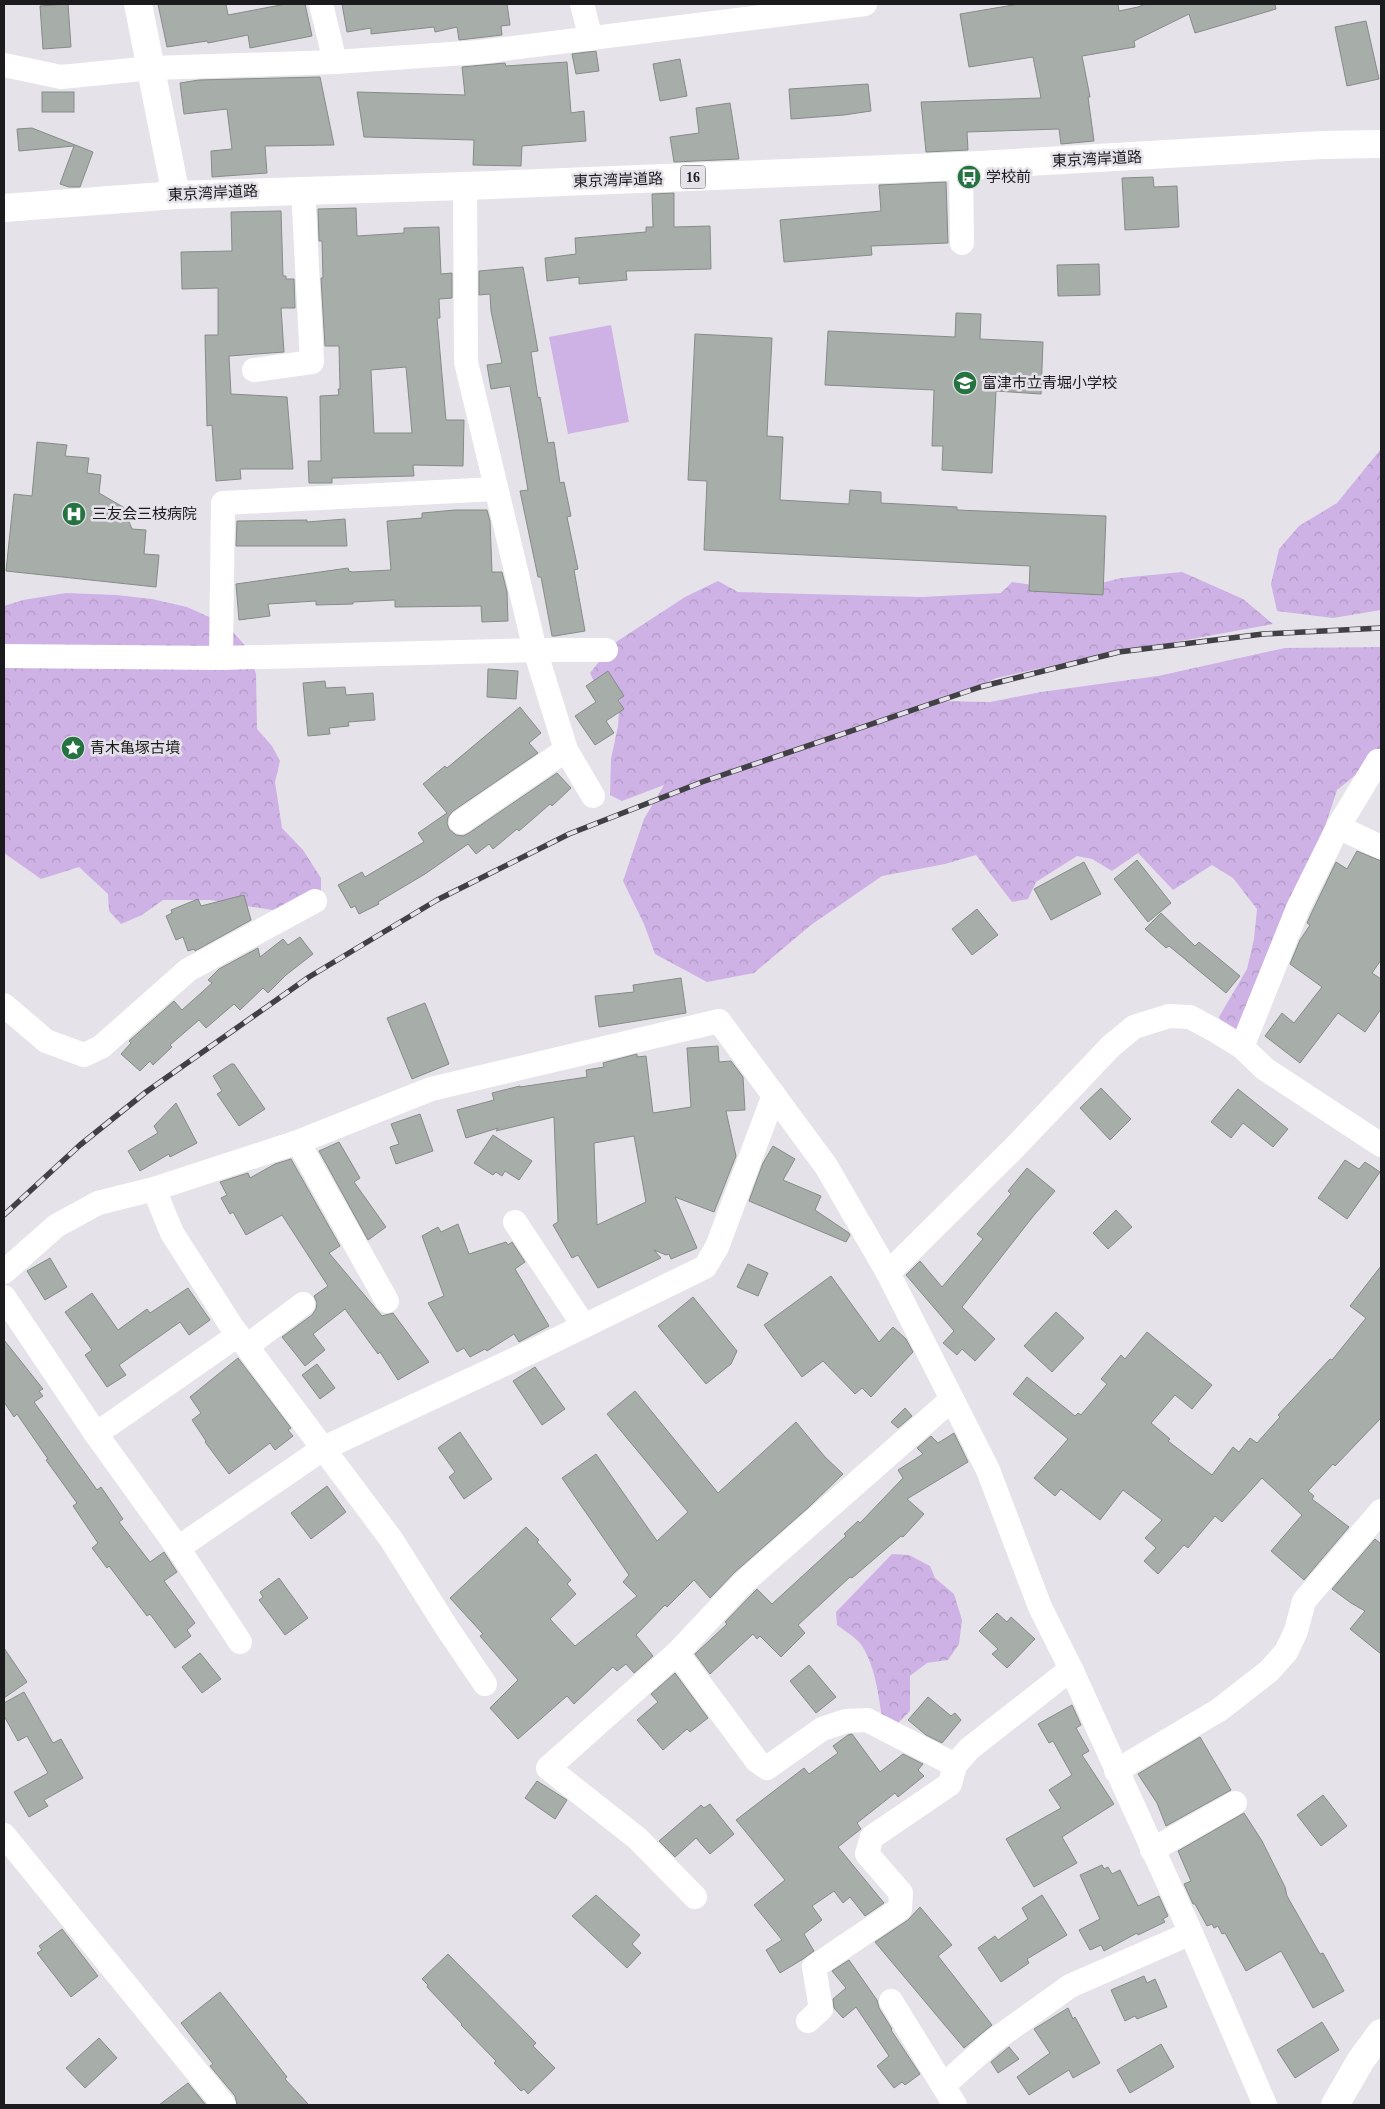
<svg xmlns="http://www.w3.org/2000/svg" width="1385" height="2109" font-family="'Times New Roman','Noto Sans JP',serif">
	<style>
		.grass { fill: #ceb2e5 }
		.forest { fill: url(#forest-crowns) }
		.building { fill: #a7aea9; stroke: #858c87; fill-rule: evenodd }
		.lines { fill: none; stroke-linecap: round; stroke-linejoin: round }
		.minor { stroke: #fff; stroke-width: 24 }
		.tertiary { stroke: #fff; stroke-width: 28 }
		.secondary { stroke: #fff; stroke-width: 28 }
		.trunk { stroke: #fff; stroke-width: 28 }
		.rail-casing { stroke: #414044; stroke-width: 5.5 }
		.rail { stroke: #e6e2ea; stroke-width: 4; stroke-dasharray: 11; stroke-linecap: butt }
		.labels { text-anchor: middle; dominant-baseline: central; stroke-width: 5; stroke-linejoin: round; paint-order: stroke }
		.shield { fill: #e6e2ea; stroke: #58565a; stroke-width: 1 }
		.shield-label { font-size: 14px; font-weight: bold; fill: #1b1a1d }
		.street-label { font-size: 15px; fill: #1b1a1d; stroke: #e6e2ea }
		.poi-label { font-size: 15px; fill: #1b1a1d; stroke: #e6e2ea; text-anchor: start }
	</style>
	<defs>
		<pattern id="forest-crowns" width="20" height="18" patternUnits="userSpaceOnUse" patternTransform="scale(1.25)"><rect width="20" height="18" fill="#ceb2e5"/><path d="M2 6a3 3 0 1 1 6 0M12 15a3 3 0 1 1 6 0" fill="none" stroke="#b098c4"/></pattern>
	</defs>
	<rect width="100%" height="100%" fill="#e6e2ea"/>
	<path class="grass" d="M611 325 629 422 568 434 549 337Z"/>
	<g class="forest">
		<path d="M1381 449V610L1333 618 1277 611 1271 584 1279 549 1299 526 1337 503Z"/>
		<path d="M1182 572 1243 599 1273 624 1077 660 997 678 940 701 990 702 1041 692 1158 676 1285 648 1381 647V758L1374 760 1337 790 1313 863 1246 1028 1226 1030 1219 1017 1247 969 1254 939 1257 909 1233 878 1212 865 1173 890 1138 853 1112 871 1092 859 1077 856 1036 882 1028 899 1012 902 976 855 945 864 882 876 811 925 754 973 707 982 655 954 644 924 623 881 644 819 664 785 622 801 610 795 611 759 618 726 620 695 596 686 590 673 613 644 685 597 718 581 738 592 921 597 1001 593 1012 582 1071 591 1121 578Z"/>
		<path d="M66 593 116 595 152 599 187 607 227 625 248 649 256 674 257 729 272 746 280 761 275 782 282 828 303 850 321 878V902L291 913 210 900H163L142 915 121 924 109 911 108 894 79 867 41 879 4 853V606L23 600Z"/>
		<path d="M892 1554 909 1555 930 1566 935 1578 954 1594 962 1620 959 1644 948 1660 927 1663 910 1676V1711L896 1725 882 1719C879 1696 875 1666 862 1646 857 1638 845 1631 837 1625L836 1612Z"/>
	</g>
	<g class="building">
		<path d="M68 4 71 47 43 49 40 6Z"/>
		<path d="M158 4H226L228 15 286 4H305L312 36 250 48 248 35 208 43 207 41 167 47Z"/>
		<path d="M342 4H507L510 25 501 26 502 35 459 40 457 27 435 32 434 27 371 34V28L347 32Z"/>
		<path d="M1019 4H1118L1119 11 1138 7 1146 4H1275L1276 9 1195 33 1189 14 1134 41 1135 47 1082 56 1090 97H1088L1094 141 1061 144 1059 129 967 132 968 150 926 152 921 102 1041 98 1033 57 969 67 960 14Z"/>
		<path d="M1366 21 1379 79 1347 86 1335 27Z"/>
		<path d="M596 51 599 71 576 74 572 54Z"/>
		<path d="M680 59 687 96 660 101 653 64Z"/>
		<path d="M567 62 571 113 584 111 586 141 522 146 521 166 473 165 474 140 364 137 357 92 465 95 462 67 505 63 506 66Z"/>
		<path d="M320 77 334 145 265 146 267 173 212 177 211 151 232 149 227 109 184 114 180 83 199 80Z"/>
		<path d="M868 84 871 111 844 115 791 119 789 89Z"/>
		<rect x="42" y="92" width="32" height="20"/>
		<path d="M730 103 739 159 674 162 670 137 699 133 696 108Z"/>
		<path d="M32 128 93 152 80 187H69L60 184 74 146 19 151 17 129Z"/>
		<path d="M1153 177 1154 187 1177 186 1179 227 1125 230 1122 178Z"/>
		<path d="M946 182 948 243 871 246 872 255 784 262 780 220 881 211 879 185Z"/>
		<path d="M674 193V227L710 226 711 269 626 271 627 280 579 284V277L547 281 545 258 576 254 575 238 646 232V227H653L652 194Z"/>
		<path d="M356 208 357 236 404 233V228L439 227 441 274 452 273V298L439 299 440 318H437L446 420H464L463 466 413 465 414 476 332 478V483H309L308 461H321L320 396 339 395 338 389H340L339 346H325L321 278H323L322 241H319L318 209ZM406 367 412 433H374L371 370Z"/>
		<path d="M281 211 283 276H286V279H294L295 308H281L284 352 229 356 231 394 287 397 293 469H240L241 479 216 481 212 425 207 426 205 335H218V288L182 289 181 252 232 251 231 212Z"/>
		<path d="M1099 264 1100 295 1058 296 1057 265Z"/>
		<path d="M523 267 538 351 531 352 538 398 540 397 548 443 554 442 560 483 564 482 571 516 567 517 578 569 574 570 585 631 555 636H552L541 577H538L520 491 528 490 510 386 491 389 487 365 502 363 491 311 490 294 479 295V271Z"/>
		<path d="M956 313 981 314 980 339 1043 342 1041 394 996 391 992 473 942 470 943 446H932L934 390 825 385 828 331 955 337Z"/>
		<path d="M695 334 772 338 767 436 783 437 780 500 849 504 850 490 881 492V503L957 507V510L1106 516 1103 595 1029 591 1030 566 704 550 707 481 688 480Z"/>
		<path d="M37 442 67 445 65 456 89 458 87 473 101 475 99 493 123 507 132 529 146 530 144 554 159 555 156 587 6 571 14 494 32 496Z"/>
		<path d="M455 510H487L490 521 492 572H502L507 592 508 621 482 622 481 606 395 607V600L353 602V604L316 605V601L268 604 270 616 239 620 236 584 348 568 349 571 352 572 391 570 387 521 422 518V513Z"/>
		<path d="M345 519 347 546H236L237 521 307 520V522Z"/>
		<path d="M488 669 518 671 516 699 487 697Z"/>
		<path d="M608 671 624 696 618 700 624 709 606 721 614 733 595 745 575 716 596 702 586 686Z"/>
		<path d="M325 681 326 688 345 687 346 695 373 693 375 720 348 722 349 726 329 728 330 734 308 736 303 683Z"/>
		<path d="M520 707 541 733 529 743 538 753 453 811 448 817 447 823 449 829 456 835 463 836 469 833 557 773 571 788 552 806 550 804 519 831 517 829 493 849 489 844 476 854 468 844 425 874 378 902 379 904 359 914 355 906 351 908 338 885 362 872 365 877 424 842 418 833 447 813 423 784 445 766 447 768Z"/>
		<path d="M1357 851 1381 861V960L1372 973 1381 979V1009L1365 1032 1338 1013 1300 1063 1265 1036 1282 1013 1294 1023 1322 987 1290 964 1300 940 1310 925 1307 923 1311 914 1336 862 1347 869Z"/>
		<path d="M1137 860 1171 903 1148 922 1114 879Z"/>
		<path d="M1084 862 1101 894 1051 920 1034 889Z"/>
		<path d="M244 895 251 920 195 951 194 949 188 951 183 937 176 940 166 916 172 913 171 910 198 899 201 906Z"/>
		<path d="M977 909 998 935 972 955 952 929Z"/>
		<path d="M1161 913 1195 946 1199 942 1240 976 1226 993 1169 946 1166 948 1145 929Z"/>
		<path d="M300 937 313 954 286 975 268 993 263 988 240 1010 234 1004 206 1028 199 1020 170 1045 172 1047 153 1065 150 1061 140 1071 121 1054 131 1043 129 1041 174 1001 182 1010 212 983 208 980 219 969 258 948 260 957 283 939 288 945Z"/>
		<path d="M681 978 686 1013 599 1027 595 996 634 992 633 985Z"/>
		<path d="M425 1003 449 1064 412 1079 387 1018Z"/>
		<path d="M718 1046 719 1062 731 1061 743 1077 745 1110 726 1111 736 1156 714 1212 675 1197 697 1248 671 1259 669 1254 666 1255 654 1250 661 1258 598 1288 578 1255 572 1258 553 1225 558 1222 554 1117 496 1131 498 1128 466 1138 457 1110 494 1100 492 1093 520 1086V1087L587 1077 586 1070 604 1067 603 1063 637 1054V1057L646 1056 653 1113 691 1107 687 1048ZM634 1136 646 1202 597 1225 594 1143Z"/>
		<path d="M231 1064H234L265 1109 239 1126 217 1094 222 1091 213 1076Z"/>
		<path d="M1101 1088 1131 1119 1110 1140 1080 1108Z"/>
		<path d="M1238 1089 1288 1129 1273 1147 1243 1123 1231 1138 1211 1122Z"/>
		<path d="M176 1103 197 1143 170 1157 169 1154 140 1171 128 1151 158 1133 154 1126Z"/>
		<path d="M420 1114 433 1151 396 1164 390 1147 399 1144 391 1124Z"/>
		<path d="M493 1135 532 1161 519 1180 505 1171 502 1176 496 1172 493 1175 474 1163Z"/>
		<path d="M339 1142 360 1178 354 1182 386 1227 368 1240 319 1151Z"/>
		<path d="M773 1146 795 1159 783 1180 821 1196 815 1210 849 1233 850 1235 846 1242 749 1201 763 1163Z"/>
		<path d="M291 1159 340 1246 329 1253 382 1316 393 1313 429 1362 398 1380 380 1352 378 1354 345 1309 313 1334 325 1350 305 1366 282 1337 312 1315 316 1309 317 1303 314 1296 328 1286 282 1215 246 1235 233 1212 230 1214 221 1198 227 1195 220 1182 248 1173 250 1178 275 1164Z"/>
		<path d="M1345 1160 1359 1169 1365 1162 1380 1172 1347 1219 1318 1198Z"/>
		<path d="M1027 1168 1055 1191 1035 1214 962 1307 995 1339 975 1361 962 1349 957 1355 943 1343 954 1331 906 1275 920 1261 942 1287 983 1239 977 1234 1011 1194 1008 1191Z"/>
		<path d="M1116 1210 1132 1227 1108 1249 1093 1233Z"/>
		<path d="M458 1224 469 1254 506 1242 508 1245 512 1242 525 1262 515 1269 549 1326 519 1342 514 1334 487 1351 485 1349 470 1357 464 1348 457 1352 428 1303 444 1296 422 1236 438 1227 441 1232Z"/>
		<path d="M50 1258 67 1287 45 1300 27 1271Z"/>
		<path d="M748 1264 768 1273 758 1296 737 1287Z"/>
		<path d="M1381 1266V1418L1335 1466 1333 1464 1308 1491 1314 1496 1312 1499 1349 1527 1304 1580 1271 1551 1302 1515 1262 1478 1222 1522 1215 1516 1188 1548 1184 1545 1158 1574 1144 1561 1156 1548 1145 1538 1162 1520 1123 1490 1100 1520 1061 1489 1055 1496 1034 1478 1068 1439 1013 1394 1027 1377 1075 1416 1078 1413 1081 1415 1107 1384 1101 1379 1121 1355 1125 1359 1147 1332 1212 1385 1192 1409 1175 1395 1151 1423 1170 1439 1168 1441 1212 1475 1233 1447 1239 1452 1250 1438 1257 1443 1280 1417 1278 1415 1330 1359 1332 1360 1366 1318 1350 1306Z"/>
		<path d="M831 1276 879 1342 893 1327 906 1339 913 1352 871 1397 862 1388 855 1394 823 1361 802 1377 764 1325Z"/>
		<path d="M188 1288 210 1320 189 1335 180 1322 119 1365 126 1375 107 1387 85 1355 92 1350 65 1312 92 1293 118 1330 147 1309 150 1313Z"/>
		<path d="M693 1297 737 1351 731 1364 706 1384 658 1326Z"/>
		<path d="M1056 1312 1084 1338 1052 1372 1024 1346Z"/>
		<path d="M4 1340 43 1389 39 1391 43 1396 34 1402 97 1490 101 1487 123 1519 119 1522 150 1562 164 1552 177 1572 164 1581 195 1623 187 1630 191 1636 175 1648 150 1614 147 1616 109 1566 107 1568 92 1548 98 1543 73 1506 77 1503 46 1460 48 1459 17 1414 14 1417 4 1402Z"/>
		<path d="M238 1358 291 1428 288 1430 293 1436 275 1450 270 1443 229 1474 205 1442 206 1441 192 1420 201 1413 190 1397Z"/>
		<path d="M317 1364 335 1388 320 1399 302 1375Z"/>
		<path d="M535 1367 565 1409 542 1425 513 1381Z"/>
		<path d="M635 1391 718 1493 796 1422 825 1457 843 1474 809 1507 735 1572 710 1598 694 1580 667 1607 665 1605 636 1635 653 1656 634 1673 626 1664 617 1671 613 1667 574 1704 567 1696 518 1739 490 1708 518 1680 480 1636 483 1634 450 1598 526 1527 539 1540 537 1542 571 1580 567 1584 576 1594 550 1619 575 1646 637 1596 623 1582 629 1575 562 1478 596 1454 657 1541 688 1512 607 1414Z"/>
		<path d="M905 1408 912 1416 898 1428 891 1422Z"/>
		<path d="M460 1432 492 1479 464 1499 449 1477 455 1472 438 1448Z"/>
		<path d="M954 1433 968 1462 907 1499 924 1514 903 1537 901 1536 852 1578 850 1577 798 1625 805 1633 781 1657 760 1636 757 1639 753 1634 710 1674 695 1654 727 1624 725 1622 754 1592 757 1589 772 1604 846 1536 844 1534 858 1521 860 1523 903 1478 898 1470 923 1454 917 1448 931 1436 938 1443Z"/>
		<path d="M327 1486 346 1512 311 1539 291 1513Z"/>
		<path d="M1375 1539 1381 1544V1654L1350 1629 1365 1611 1351 1603 1332 1589Z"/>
		<path d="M279 1578 308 1618 285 1635 259 1600 263 1597 260 1592Z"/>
		<path d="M997 1613 1007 1622 1011 1617 1035 1639 1007 1668 992 1654 998 1649 979 1631Z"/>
		<path d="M4 1648 27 1682 4 1698Z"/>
		<path d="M200 1653 221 1679 202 1693 182 1667Z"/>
		<path d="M809 1665 836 1697 816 1713 790 1681Z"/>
		<path d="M675 1673 708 1718 690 1732 687 1729 663 1750 637 1720 658 1702 651 1694Z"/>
		<path d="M24 1692 53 1743 61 1739 83 1778 44 1800 48 1806 29 1817 14 1792 48 1773 27 1736 18 1741 4 1716V1703Z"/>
		<path d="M928 1697 951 1716 955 1713 961 1720 942 1743 926 1735 908 1720Z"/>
		<path d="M1072 1705 1081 1725 1076 1728 1089 1751 1082 1755 1114 1804 1062 1837 1077 1863 1034 1887 1006 1839 1061 1808 1049 1790 1072 1775 1053 1741 1049 1743 1038 1724Z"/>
		<path d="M852 1734 880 1772 903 1754 923 1764 918 1770 924 1776 898 1797 895 1793 857 1823 861 1829 838 1847 884 1903 865 1916 850 1897 843 1903 834 1891 812 1906 822 1920 804 1934 814 1951 803 1959 780 1973 766 1950 782 1940 754 1905 785 1880 736 1820 804 1768 809 1774 838 1753 833 1746 848 1735Z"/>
		<path d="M1200 1737 1231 1790 1166 1826 1157 1803 1138 1774Z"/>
		<path d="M537 1781 567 1800 555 1819 525 1798Z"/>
		<path d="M1323 1795 1347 1826 1321 1846 1297 1815Z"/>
		<path d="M710 1804 734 1834 710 1854 696 1838 675 1857 659 1841 701 1805 704 1808Z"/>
		<path d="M1244 1813 1262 1841 1285 1887 1287 1896 1320 1954 1323 1953 1344 1991 1313 2008 1281 1951 1246 1971 1225 1933 1222 1934 1218 1926 1214 1928 1212 1924 1207 1926 1195 1904H1193L1184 1884 1191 1881 1178 1851Z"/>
		<path d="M1102 1865 1104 1869 1108 1867 1112 1874 1120 1870 1138 1906 1159 1896 1168 1916 1163 1919 1165 1922 1138 1935 1137 1933 1104 1951 1101 1945 1090 1950 1079 1930 1100 1919 1080 1875Z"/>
		<path d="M596 1895 640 1935 632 1944 641 1953 627 1968 572 1916Z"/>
		<path d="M1042 1895 1067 1935 1027 1959 1029 1963 1001 1982 978 1948 995 1936 998 1940 1028 1919 1022 1908Z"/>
		<path d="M920 1907 952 1945 938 1956 992 2025 964 2048 875 1942 908 1920Z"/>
		<path d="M62 1929 98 1976 71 1997 37 1953 42 1950 39 1946Z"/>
		<path d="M448 1954 536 2043 533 2046 555 2068 528 2094 524 2089 521 2091 494 2063 496 2061 461 2025 462 2024 427 1987 428 1985 422 1979Z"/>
		<path d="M849 1960 877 2000 879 2008 892 2029 891 2030 920 2074 905 2085 902 2082 894 2088 877 2066 889 2056 856 2007 843 2018 834 2008 833 1999 846 1988 832 1971Z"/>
		<path d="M1144 1976 1147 1983 1155 1979 1167 2007 1137 2019 1135 2016 1125 2021 1111 1990Z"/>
		<path d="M220 1992 287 2077 285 2079 309 2105H237L235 2096 210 2066 213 2064 181 2023Z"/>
		<path d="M1068 2008 1073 2019 1075 2017 1100 2063 1073 2078 1069 2070 1029 2095 1017 2077 1050 2053 1034 2029Z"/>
		<path d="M1322 2022 1339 2050 1295 2078 1277 2050Z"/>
		<path d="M99 2038 117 2058 85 2088 66 2068Z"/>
		<path d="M1161 2044 1174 2067 1130 2093 1117 2070Z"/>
		<path d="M1009 2047 1019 2059 998 2073 991 2062Z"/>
		<path d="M188 2083 206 2105H159Z"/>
	</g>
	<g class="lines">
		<g class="minor">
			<path d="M321 4 335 62"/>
			<path d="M582 4 591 39"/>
			<path d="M4 65 61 77 152 68 335 62 480 52 865 4"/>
			<path d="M961 166 962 243"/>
			<path d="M465 186 466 362 535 650 566 750 593 796"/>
			<path d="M254 370 312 362 303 189"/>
			<path d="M4 656 221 658 535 650H606"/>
			<path d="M221 658 223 503 495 489"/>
			<path d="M461 822 566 750"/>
			<path d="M1338 827 1381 847"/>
			<path d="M4 1005 46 1041 84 1055 101 1047 188 970 315 901"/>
			<path d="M1242 1047 1298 908 1338 827 1378 761H1381"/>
			<path d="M298 1142 387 1301"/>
			<path d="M154 1189 172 1233 232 1327 391 1539 447 1628 485 1684"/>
			<path d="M515 1222 584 1326"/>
			<path d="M4 1272 56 1226 98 1203 154 1189 298 1142 431 1089 719 1021 826 1166 888 1273 952 1399 988 1470 1040 1607 1071 1669 1191 1933 1265 2105"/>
			<path d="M888 1273 1015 1147 1111 1046 1134 1027 1169 1016 1190 1017 1216 1031 1242 1047 1265 1069 1381 1145"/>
			<path d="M4 1297 96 1434 178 1548 240 1642"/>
			<path d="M247 1346 303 1304"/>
			<path d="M96 1434 238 1335"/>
			<path d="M178 1548 324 1448 537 1349 705 1267 717 1247 774 1095"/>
			<path d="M677 1653 757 1761 767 1768 822 1729 846 1721 867 1720 955 1765"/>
			<path d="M1116 1771 1219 1710 1269 1671 1286 1652 1296 1631 1304 1601 1381 1511"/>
			<path d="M4 1835 224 2105"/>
			<path d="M1152 1850 1235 1803"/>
			<path d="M695 1897 637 1838 548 1768 677 1653 744 1582 952 1399"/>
			<path d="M891 2001 955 2105"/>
			<path d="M808 2021 821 2009 814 1967 900 1909 901 1893 867 1854 872 1837 950 1784 955 1765 969 1749 1071 1669"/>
			<path d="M943 2086 992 2042 1070 1986 1191 1933"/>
		</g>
		<path class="tertiary" d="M138 4 176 195"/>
		<path class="secondary" d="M1335 2105 1361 2060 1381 2033"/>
		<path class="trunk" d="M4 208 176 195 465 186 961 166 1321 145 1381 144"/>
		<g class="rail-casing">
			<path id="rail" d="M4 1215 80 1145 146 1092 309 977 437 900 569 834 702 782 980 687 1119 652 1263 634 1381 628"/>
		</g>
		<use href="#rail" class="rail"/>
	</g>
	<defs>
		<g id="bus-disc" transform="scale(1.25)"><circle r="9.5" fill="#267342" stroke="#e6e2ea"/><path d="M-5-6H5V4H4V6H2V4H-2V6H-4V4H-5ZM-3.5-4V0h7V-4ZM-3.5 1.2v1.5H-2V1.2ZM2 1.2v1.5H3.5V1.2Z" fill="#fff"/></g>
		<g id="school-disc" transform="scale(1.25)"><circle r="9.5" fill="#267342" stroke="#e6e2ea"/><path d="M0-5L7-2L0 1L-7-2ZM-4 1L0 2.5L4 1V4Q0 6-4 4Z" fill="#fff"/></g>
		<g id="hospital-disc" transform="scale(1.25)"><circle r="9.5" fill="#267342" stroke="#e6e2ea"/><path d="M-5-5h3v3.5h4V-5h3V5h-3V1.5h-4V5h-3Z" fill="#fff"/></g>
		<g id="sight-disc" transform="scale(1.25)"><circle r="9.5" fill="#267342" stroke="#e6e2ea"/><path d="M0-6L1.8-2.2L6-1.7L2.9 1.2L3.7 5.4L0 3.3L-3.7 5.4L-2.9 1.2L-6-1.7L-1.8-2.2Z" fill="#fff"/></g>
	</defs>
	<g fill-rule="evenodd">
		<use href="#bus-disc" x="969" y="177"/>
		<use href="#school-disc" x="965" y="383"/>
		<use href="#hospital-disc" x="74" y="514"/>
		<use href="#sight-disc" x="73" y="748"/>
	</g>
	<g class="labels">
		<rect class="shield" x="680.5" y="165.5" width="25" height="23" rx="4"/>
		<g class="shield-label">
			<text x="693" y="177">16</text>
		</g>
		<g class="street-label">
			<text transform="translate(1097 159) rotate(-3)">東京湾岸道路</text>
			<text transform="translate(618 180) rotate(-2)">東京湾岸道路</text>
			<text transform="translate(213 193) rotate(-3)">東京湾岸道路</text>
		</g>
		<g class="poi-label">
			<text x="986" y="177">学校前</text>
			<text x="982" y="383">富津市立青堀小学校</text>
			<text x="92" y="514">三友会三枝病院</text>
			<text x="90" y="748">青木亀塚古墳</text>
		</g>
	</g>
	<rect width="1385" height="2109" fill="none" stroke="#1b1a1d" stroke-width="10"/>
</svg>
